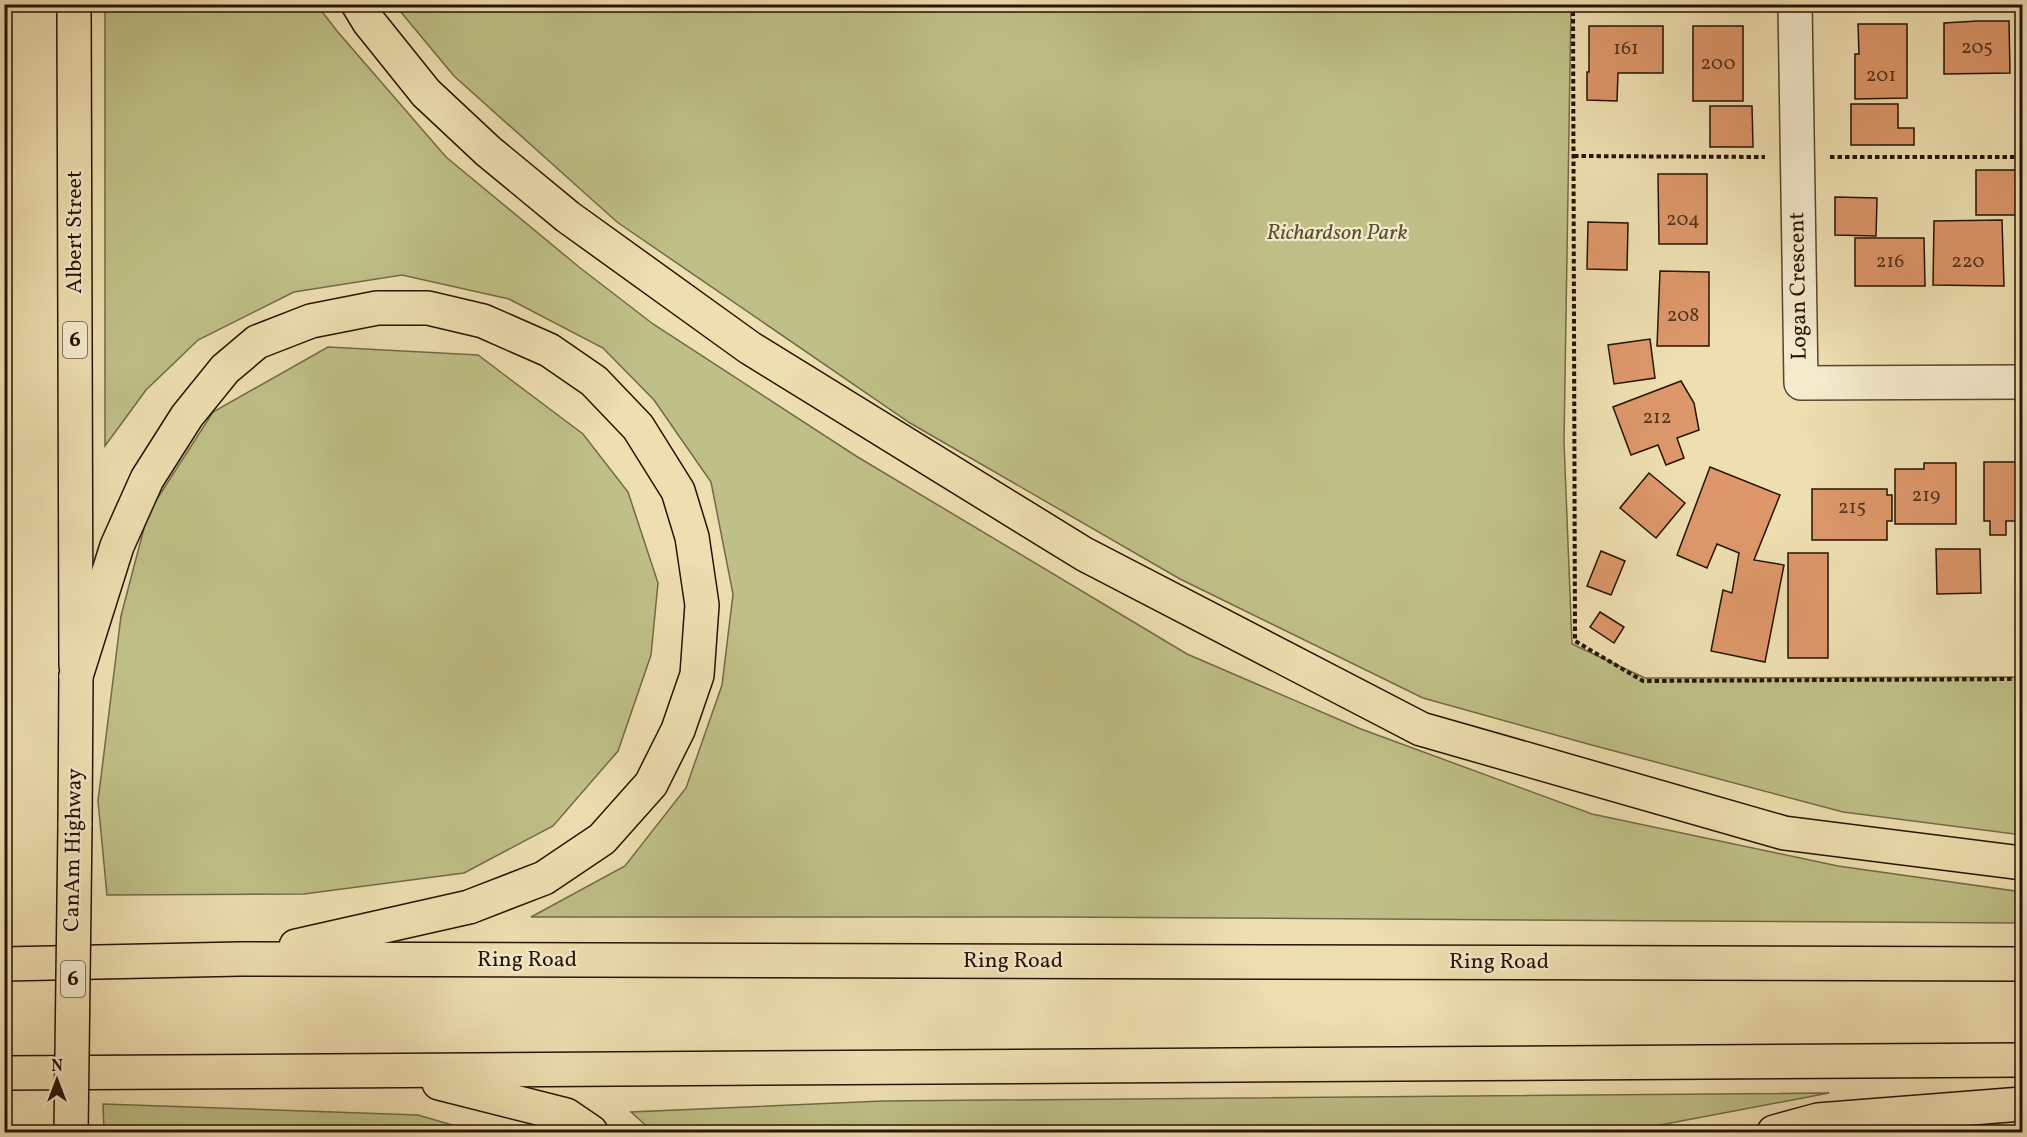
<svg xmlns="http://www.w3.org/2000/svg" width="2027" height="1137" font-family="Vollkorn,serif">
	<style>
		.green { fill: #bfc087; stroke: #726a46; stroke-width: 1.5 }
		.building { fill: #dd976a; stroke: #261305; stroke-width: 1.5 }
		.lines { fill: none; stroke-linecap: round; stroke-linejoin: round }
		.minor-casing { stroke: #584630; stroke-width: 36 }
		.primary-casing { stroke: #261305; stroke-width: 36 }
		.trunk-casing { stroke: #261305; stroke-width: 36 }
		.motorway-casing { stroke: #261305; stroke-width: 36 }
		.path { stroke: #261305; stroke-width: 4; stroke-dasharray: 4.5 3; stroke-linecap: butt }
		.minor { stroke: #f4eacc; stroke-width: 33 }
		.primary { stroke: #eedfb0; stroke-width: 33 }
		.trunk { stroke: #eedfb0; stroke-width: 33 }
		.motorway { stroke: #eedfb0; stroke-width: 33 }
		.trunk-bridge-casing { stroke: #261305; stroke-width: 36; stroke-linecap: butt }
		.trunk-bridge { stroke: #eedfb0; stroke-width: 33 }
		.labels { text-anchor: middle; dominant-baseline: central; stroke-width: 4.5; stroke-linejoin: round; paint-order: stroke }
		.number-label { font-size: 20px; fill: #54341e }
		.shield { fill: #f4eacc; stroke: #645441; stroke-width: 1.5 }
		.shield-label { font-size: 21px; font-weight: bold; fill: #261305 }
		.street-label { font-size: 22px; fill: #261305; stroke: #f4eacc }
		.park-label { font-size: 22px; font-style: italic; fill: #5c5032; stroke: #f4eacc }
	</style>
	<rect width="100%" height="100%" fill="#eedfb0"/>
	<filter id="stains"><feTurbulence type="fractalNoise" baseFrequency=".00333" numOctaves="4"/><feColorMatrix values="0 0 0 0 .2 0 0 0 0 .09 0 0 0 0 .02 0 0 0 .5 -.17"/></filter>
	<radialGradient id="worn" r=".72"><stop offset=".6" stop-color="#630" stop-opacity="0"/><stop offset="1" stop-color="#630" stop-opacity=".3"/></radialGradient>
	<g class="green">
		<path d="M105 5H317L337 31 446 157 579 267 653 324 856 456 1187 654 1361 729 1592 814 1838 866 2022 892V923L1054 917H531L625 866 686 788 722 685 733 594 711 482 654 400 603 348 509 299 402 275 294 292 198 340 146 390 105 446Z"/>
		<path d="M395 5H1571L1564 442 1572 644 1645 678 2022 677V835L1843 812 1588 744 1423 698 1180 579 910 423 617 222 454 76Z"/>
		<path d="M328 347 478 355 583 434 628 492 658 583 651 655 618 751 553 826 464 873 304 894 107 895 98 801 121 616 148 513 213 412Z"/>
		<path d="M1829 1093 1655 1126 1637 1132H653L631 1112 883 1101Z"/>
		<path d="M103 1104 418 1115 476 1132H104Z"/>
	</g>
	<g class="building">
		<path d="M1978 21H2009L2010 73 1944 74V23Z"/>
		<path d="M1858 24H1907V98L1855 99V54H1859Z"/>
		<rect x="2019" y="24" width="3" height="61"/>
		<path d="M1589 26H1663V73H1618L1617 101 1587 100V72H1589Z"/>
		<rect x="1693" y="26" width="50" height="75"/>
		<path d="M1851 104H1898V128H1914V145H1851Z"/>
		<path d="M1710 106H1752L1753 147H1710Z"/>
		<path d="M2017 167H2022V234H2018Z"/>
		<rect x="1976" y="170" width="40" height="45"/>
		<path d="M1658 174H1707V244H1659Z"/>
		<path d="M1835 197 1877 198 1876 236 1835 235Z"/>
		<path d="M2002 220 2004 286 1933 285 1934 221Z"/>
		<path d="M1588 222 1628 223 1627 270 1587 269Z"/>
		<path d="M1855 238H1924L1925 286H1855Z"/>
		<path d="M1660 271 1709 272V346H1657Z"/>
		<path d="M1650 339 1655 378 1614 384 1608 345Z"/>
		<path d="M1681 381 1694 403 1699 430 1677 438 1684 458 1666 465 1658 445 1631 455 1613 407Z"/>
		<path d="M1984 462H2022V521H2006V535H1990V521H1984Z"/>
		<path d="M1924 463H1956V524H1895V469H1924Z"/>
		<path d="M1710 467 1780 495 1754 560 1784 565 1765 662 1711 651 1723 590 1732 593 1739 553 1717 544 1707 568 1677 555Z"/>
		<path d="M1649 473 1685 503 1656 538 1620 508Z"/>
		<path d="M1812 489H1887V495H1892V521H1887V540H1812Z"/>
		<path d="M1936 549H1980L1981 593 1937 594Z"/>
		<path d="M1601 551 1625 561 1611 595 1587 586Z"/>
		<rect x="1788" y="553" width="40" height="105"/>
		<path d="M1600 612 1624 627 1614 643 1590 627Z"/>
	</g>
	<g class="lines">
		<g class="minor-casing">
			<path id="minor" d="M1795 4 1801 383 2022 382"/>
		</g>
		<g class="primary-casing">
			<path id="primary" d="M74 4 76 665"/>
		</g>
		<g class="trunk-casing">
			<path id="trunk" d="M75 825 76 676"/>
		</g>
		<g class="motorway-casing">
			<g id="motorway">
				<path d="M358 4 369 22 426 93 488 151 568 217 750 348 1084 554 1421 729 1784 833 2022 863"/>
				<path d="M76 676 117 546 147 479 187 416 225 369 257 342 311 321 377 308H428L483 321 549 350 594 381 638 427 678 491 692 537 702 605 697 675 678 730 651 784 602 839 544 878 469 907 296 946"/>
				<path d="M4 964 240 959 2022 964"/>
				<path d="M4 1073 2022 1060"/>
				<path d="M439 1083 566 1115 591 1132"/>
				<path d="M1774 1132 1818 1120 2022 1104"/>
			</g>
		</g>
		<g class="path">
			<path d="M1573 4 1575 641 1643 681 2022 679"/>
			<path d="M1574 156 1765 157"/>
			<path d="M1830 157H2022"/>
		</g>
		<use href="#minor" class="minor"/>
		<use href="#primary" class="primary"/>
		<use href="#trunk" class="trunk"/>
		<use href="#motorway" class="motorway"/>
		<g class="trunk-bridge-casing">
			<path id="trunk-bridge" d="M71 1132 75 825"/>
		</g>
		<use href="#trunk-bridge" class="trunk-bridge"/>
	</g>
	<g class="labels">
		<g class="number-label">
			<text x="1977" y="48">205</text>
			<text x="1626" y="49">161</text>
			<text x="1718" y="64">200</text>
			<text x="1881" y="76">201</text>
			<text x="1683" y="220">204</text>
			<text x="1890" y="262">216</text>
			<text x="1968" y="262">220</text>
			<text x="1683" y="316">208</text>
			<text x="1657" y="418">212</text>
			<text x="1926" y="496">219</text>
			<text x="1852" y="508">215</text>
		</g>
		<g class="shield">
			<rect x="63" y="322" width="24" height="36" rx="4.5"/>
			<rect x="61" y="961" width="24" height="36" rx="4.5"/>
		</g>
		<g class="shield-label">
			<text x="75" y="340">6</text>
			<text x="73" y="979">6</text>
		</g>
		<g class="street-label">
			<text transform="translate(75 232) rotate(-90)">Albert Street</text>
			<text transform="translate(1799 286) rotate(-91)">Logan Crescent</text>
			<text transform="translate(74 850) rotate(-89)">CanAm Highway</text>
			<text x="527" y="960">Ring Road</text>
			<text x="1013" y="961">Ring Road</text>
			<text x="1499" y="962">Ring Road</text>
		</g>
		<g class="park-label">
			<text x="1337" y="233">Richardson Park</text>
		</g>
	</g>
	<rect width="2027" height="1137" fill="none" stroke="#eedfb0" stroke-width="24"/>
	<rect x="6" y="6" width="2015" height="1125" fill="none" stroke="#261305" stroke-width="3"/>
	<rect x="12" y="12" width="2003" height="1113" fill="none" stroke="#261305" stroke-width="1.5"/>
	<g transform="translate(57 1080)" stroke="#f4eacc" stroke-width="4.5" paint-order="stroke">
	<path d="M0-4.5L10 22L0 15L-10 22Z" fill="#261305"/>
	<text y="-9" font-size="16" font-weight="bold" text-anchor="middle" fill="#261305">N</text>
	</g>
	<rect width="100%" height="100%" filter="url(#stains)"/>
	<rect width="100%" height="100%" fill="url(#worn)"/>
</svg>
